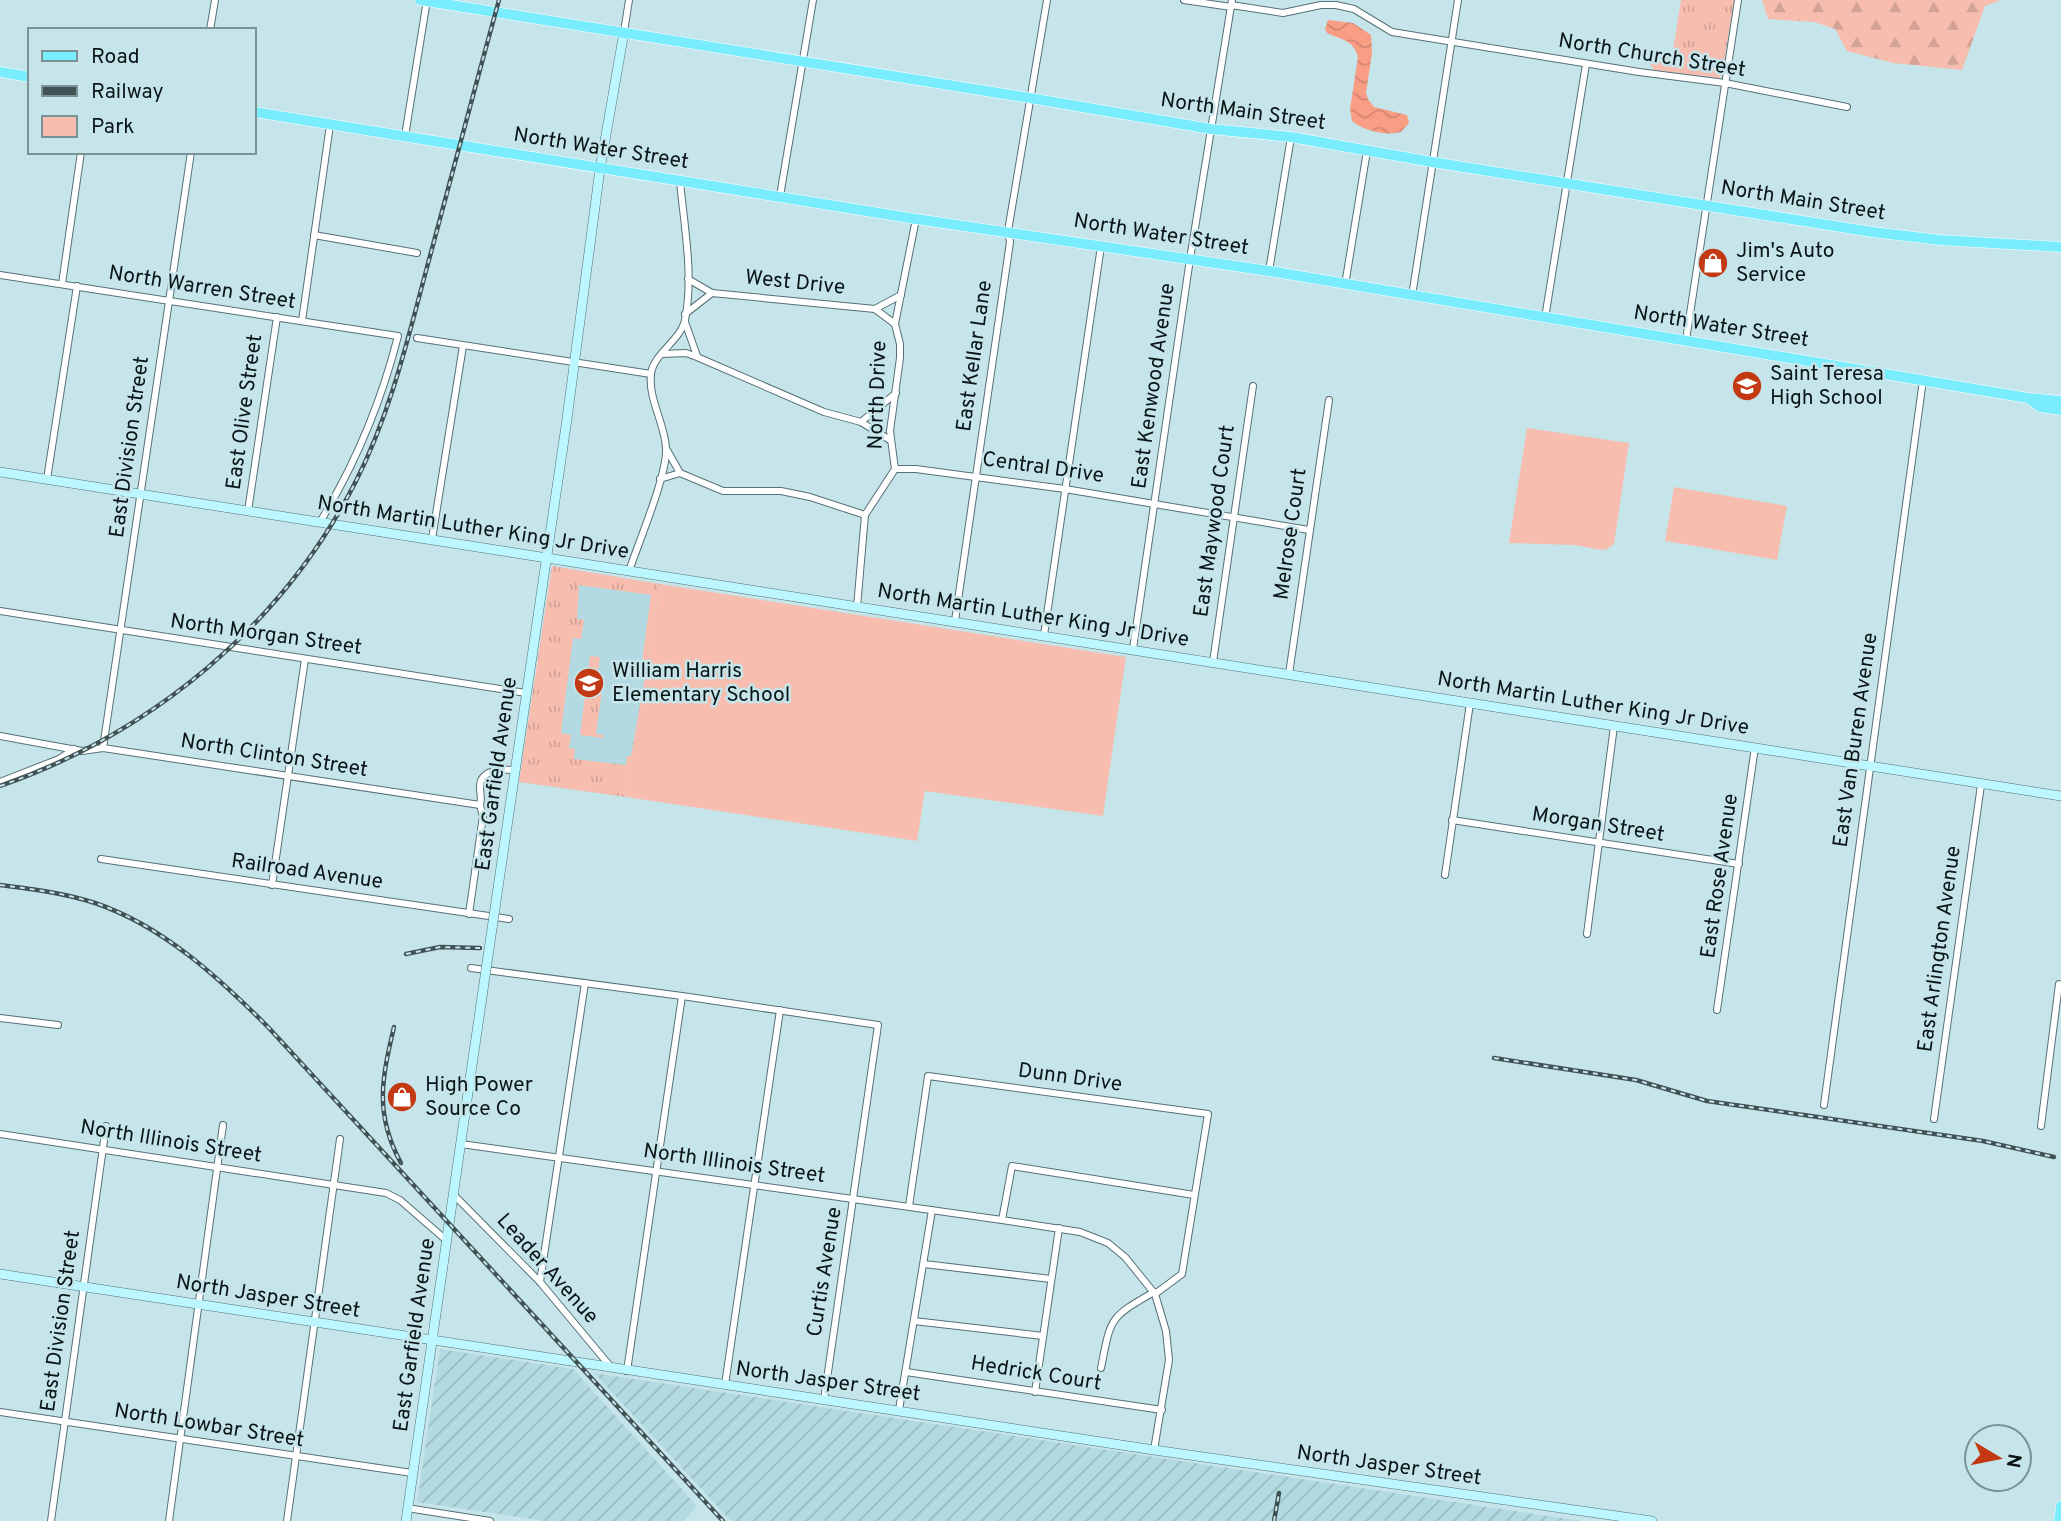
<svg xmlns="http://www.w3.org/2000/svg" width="2061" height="1521" font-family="Overpass,sans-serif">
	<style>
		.built { fill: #b3dae2 }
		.industrial { fill: url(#industrial-furrows) }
		.grass { fill: url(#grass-tufts); fill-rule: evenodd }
		.forest { fill: url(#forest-firs) }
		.park { fill: #f7beaf }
		.water { fill: url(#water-waves) }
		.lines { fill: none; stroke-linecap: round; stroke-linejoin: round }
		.street-casing { stroke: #557076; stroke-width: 8 }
		.secondary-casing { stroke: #557076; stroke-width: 10 }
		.primary-casing { stroke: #fff; stroke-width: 11 }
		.street { stroke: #fff; stroke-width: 6 }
		.secondary { stroke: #bcf6fe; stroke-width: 9 }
		.primary { stroke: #79ecfd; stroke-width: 10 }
		.rail-casing { stroke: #415255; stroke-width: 4.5 }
		.rail { stroke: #c6e5ea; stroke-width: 2; stroke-dasharray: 5; stroke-linecap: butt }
		.secondary-bridge-casing { stroke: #557076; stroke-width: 10; stroke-linecap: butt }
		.secondary-bridge { stroke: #bcf6fe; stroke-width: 9 }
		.labels { text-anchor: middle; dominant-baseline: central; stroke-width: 5; stroke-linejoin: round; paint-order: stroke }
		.street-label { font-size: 21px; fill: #0a1517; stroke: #c6e5ea }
		.poi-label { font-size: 21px; fill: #0a1517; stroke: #c6e5ea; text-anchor: start }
	</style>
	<defs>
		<pattern id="industrial-furrows" width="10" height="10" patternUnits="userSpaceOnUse" patternTransform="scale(1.75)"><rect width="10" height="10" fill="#b3dae2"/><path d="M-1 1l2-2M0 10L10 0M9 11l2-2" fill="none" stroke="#99bac1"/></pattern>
		<pattern id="grass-tufts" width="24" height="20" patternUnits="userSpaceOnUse" patternTransform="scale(1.75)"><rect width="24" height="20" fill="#f7beaf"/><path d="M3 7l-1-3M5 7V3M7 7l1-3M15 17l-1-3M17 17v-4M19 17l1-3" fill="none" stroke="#d2a296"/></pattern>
		<pattern id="forest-firs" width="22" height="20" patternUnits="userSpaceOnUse" patternTransform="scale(1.75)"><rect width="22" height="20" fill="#f7beaf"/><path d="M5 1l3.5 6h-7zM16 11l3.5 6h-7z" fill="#d2a296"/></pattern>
		<pattern id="water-waves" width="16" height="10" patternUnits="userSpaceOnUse" patternTransform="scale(1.75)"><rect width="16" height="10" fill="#f99d85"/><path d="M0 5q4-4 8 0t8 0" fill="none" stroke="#d48672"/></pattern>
	</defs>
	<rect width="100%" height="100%" fill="#c6e5ea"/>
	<path class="built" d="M552 566 660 584 626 797 519 782Z"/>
	<g class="industrial">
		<path d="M440 1349 573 1369 697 1506 683 1521H545L417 1502Z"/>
		<path d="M594 1373 1581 1521H731Z"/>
	</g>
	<g class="grass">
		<path d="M1681 0H1734L1722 75 1719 78 1654 70 1648 60 1665 62 1666 56 1672 57Z"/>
		<path d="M552 566 660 584 626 797 519 782ZM579 585 651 595 641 669H646L631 756H627L626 765 574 759 575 749 569 748 571 735 561 733 573 638 581 639 584 620 577 619Z"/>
		<path d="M590 656 600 657 596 682 603 683 596 734 604 735 603 738 580 735Z"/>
	</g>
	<path class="forest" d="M1762 0H2001L1985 6 1962 70 1893 63 1847 51 1835 29 1814 22 1768 19Z"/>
	<g class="park">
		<path d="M1527 428 1629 443 1614 544 1607 549 1602 550 1574 545 1509 543Z"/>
		<path d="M1674 487 1787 506 1777 560 1665 541Z"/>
		<path d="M660 584 1126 657 1103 816 925 791 917 841 626 797Z"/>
	</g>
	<path class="water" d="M1328 20 1353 23 1371 35 1372 53 1366 93 1368 99 1374 107 1407 115 1409 123 1401 132C1386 136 1364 131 1352 121L1350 109 1358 57C1353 39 1341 40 1327 33L1325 29Z"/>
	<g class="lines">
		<g class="street-casing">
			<g id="street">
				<path d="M1184 0 1231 7"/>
				<path d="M1231 5 1283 13 1321 5H1336L1354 9 1392 32 1639 72 1725 83 1847 107"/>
				<path d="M210 30 215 0"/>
				<path d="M624 32 629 0"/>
				<path d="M405 136 427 0"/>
				<path d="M780 196 813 0"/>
				<path d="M314 235 417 253"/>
				<path d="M1269 271 1291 137"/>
				<path d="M0 275 398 336C381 403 356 463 320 522"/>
				<path d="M688 279 712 293 875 309 895 324"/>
				<path d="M62 284 81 152"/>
				<path d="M1345 285 1367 151"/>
				<path d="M1412 296 1458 0"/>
				<path d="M875 309 901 295"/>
				<path d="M685 314 712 293"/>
				<path d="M1545 318 1586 64"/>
				<path d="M302 321 330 125"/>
				<path d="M685 322 697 356"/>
				<path d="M417 338 651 374"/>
				<path d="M1686 340 1738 0"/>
				<path d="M662 354 686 353 697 357 824 412 861 422 890 440"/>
				<path d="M861 422 896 393"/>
				<path d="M667 450 680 473 723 491H781L810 497 865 515"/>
				<path d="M895 469H916L1065 489 1309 530"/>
				<path d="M47 479 77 286"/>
				<path d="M660 479 680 473"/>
				<path d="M248 511 277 317"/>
				<path d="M432 539 463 346"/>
				<path d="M629 571C638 544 668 473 666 448 665 424 648 399 651 374 653 354 681 340 685 320 694 275 684 226 680 181"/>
				<path d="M857 607 865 515 895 469 890 431 900 358V344L895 324 916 219"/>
				<path d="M0 611 526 693"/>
				<path d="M955 621 1010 242 1008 231 1047 0"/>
				<path d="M1044 635 1101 246"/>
				<path d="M1133 649 1190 259 1232 0"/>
				<path d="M1213 662 1253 386"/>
				<path d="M1289 674 1329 400"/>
				<path d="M0 736 82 751 103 748 480 805C482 798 480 794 480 787 480 769 502 769 515 770"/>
				<path d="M103 748 191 152"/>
				<path d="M0 782 59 759 74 749"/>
				<path d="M1452 820 1739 864"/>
				<path d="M101 859 509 919"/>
				<path d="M1445 875 1470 703"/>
				<path d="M272 885 305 659"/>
				<path d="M469 914 483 816 480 805"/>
				<path d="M1587 934 1614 726"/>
				<path d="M471 968 682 996 878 1025 824 1400"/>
				<path d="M1717 1010 1755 747"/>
				<path d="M0 1018 58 1025"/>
				<path d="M1824 1105 1923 380"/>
				<path d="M1934 1119 1981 785"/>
				<path d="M2041 1126 2059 984 2061 985"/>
				<path d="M0 1134 386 1193 400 1200 446 1240"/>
				<path d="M461 1144 1002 1220 1080 1232 1108 1243 1125 1257 1155 1294 1166 1331 1169 1360 1154 1450"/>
				<path d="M453 1194 540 1282 610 1366"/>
				<path d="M909 1206 928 1076 1208 1114 1182 1274 1155 1294"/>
				<path d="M1002 1220 1012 1166 1194 1195"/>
				<path d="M924 1264 1051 1279"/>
				<path d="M540 1282 585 983"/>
				<path d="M914 1321 1043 1336"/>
				<path d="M1101 1368C1111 1317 1109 1318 1154 1292"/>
				<path d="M627 1371 682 996"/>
				<path d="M906 1372 1162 1410"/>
				<path d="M725 1385 780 1010"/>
				<path d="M1035 1392 1059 1228"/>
				<path d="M899 1410 932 1210"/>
				<path d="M0 1412 412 1473"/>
				<path d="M407 1508 490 1521"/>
				<path d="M51 1521 106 1126"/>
				<path d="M169 1521 223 1125"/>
				<path d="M287 1521 340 1139"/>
			</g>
		</g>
		<g class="secondary-casing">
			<g id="secondary">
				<path d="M0 472 2061 796"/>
				<path d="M511 799 567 419 600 169 624 32"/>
				<path d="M0 1274 1154 1450 1652 1521"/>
				<path d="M406 1521 470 1079"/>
			</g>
		</g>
		<g class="primary-casing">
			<g id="primary">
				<path d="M420 0 1030 98 1211 129 1291 137 1432 162 1872 232 1940 240 2061 247"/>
				<path d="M0 72 30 77"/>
				<path d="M254 112 916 219 1269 271 2028 398 2061 401"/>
				<path d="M2028 398 2040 407 2061 410"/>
				<path d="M2059 1521 2061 1506"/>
			</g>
		</g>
		<use href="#street" class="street"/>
		<use href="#secondary" class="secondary"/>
		<use href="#primary" class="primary"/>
		<g class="rail-casing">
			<g id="rail">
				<path d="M0 786C152 733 283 625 356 481 390 414 407 342 426 271 451 180 474 90 499 0"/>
				<path d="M0 885C32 889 64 893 95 903 163 926 219 978 268 1027L723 1521"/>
				<path d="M406 954 440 947 480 948"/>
				<path d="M394 1027C382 1078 374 1114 401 1163"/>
				<path d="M1494 1058 1636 1080 1707 1101 1983 1141 2054 1157"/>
				<path d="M1274 1521 1279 1493"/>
			</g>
		</g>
		<use href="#rail" class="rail"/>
		<g class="secondary-bridge-casing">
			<path id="secondary-bridge" d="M470 1079 511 799"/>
		</g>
		<use href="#secondary-bridge" class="secondary-bridge"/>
	</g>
	<defs>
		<g id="shop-disc" transform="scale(1.575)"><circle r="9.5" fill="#c33914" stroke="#c6e5ea"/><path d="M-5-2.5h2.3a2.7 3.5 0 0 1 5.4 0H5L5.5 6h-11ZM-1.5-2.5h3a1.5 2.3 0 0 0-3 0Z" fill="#fff"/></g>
		<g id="school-disc" transform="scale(1.575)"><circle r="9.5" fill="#c33914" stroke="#c6e5ea"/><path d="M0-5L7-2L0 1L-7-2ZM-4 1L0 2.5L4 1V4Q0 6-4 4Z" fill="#fff"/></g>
	</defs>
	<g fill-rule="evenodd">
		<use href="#shop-disc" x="1713" y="263"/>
		<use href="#school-disc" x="1747" y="386"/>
		<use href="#school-disc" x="589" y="683"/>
		<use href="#shop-disc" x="402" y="1097"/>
	</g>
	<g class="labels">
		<g class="street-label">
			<text transform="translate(1652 56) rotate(9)">North Church Street</text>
			<text transform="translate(1243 112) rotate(8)">North Main Street</text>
			<text transform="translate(601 149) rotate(9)">North Water Street</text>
			<text transform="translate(1803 201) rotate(9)">North Main Street</text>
			<text transform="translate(1161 235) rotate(9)">North Water Street</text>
			<text transform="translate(795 283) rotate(6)">West Drive</text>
			<text transform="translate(202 288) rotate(9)">North Warren Street</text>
			<text transform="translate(1721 327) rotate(9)">North Water Street</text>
			<text transform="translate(975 356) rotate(-82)">East Kellar Lane</text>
			<text transform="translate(1154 386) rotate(-82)">East Kenwood Avenue</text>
			<text transform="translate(878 395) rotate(-88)">North Drive</text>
			<text transform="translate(245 412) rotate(-82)">East Olive Street</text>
			<text transform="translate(130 447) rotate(-82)">East Division Street</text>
			<text transform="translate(1043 468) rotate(8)">Central Drive</text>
			<text transform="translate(1215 521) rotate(-82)">East Maywood Court</text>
			<text transform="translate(473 528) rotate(9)">North Martin Luther King Jr Drive</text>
			<text transform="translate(1291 534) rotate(-82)">Melrose Court</text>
			<text transform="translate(1033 616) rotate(9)">North Martin Luther King Jr Drive</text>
			<text transform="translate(266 635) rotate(8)">North Morgan Street</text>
			<text transform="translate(1593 704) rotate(9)">North Martin Luther King Jr Drive</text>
			<text transform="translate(1856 740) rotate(-82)">East Van Buren Avenue</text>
			<text transform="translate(274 756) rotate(9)">North Clinton Street</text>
			<text transform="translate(497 774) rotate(-82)">East Garfield Avenue</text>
			<text transform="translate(1598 825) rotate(9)">Morgan Street</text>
			<text transform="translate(307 872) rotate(8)">Railroad Avenue</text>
			<text transform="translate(1720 876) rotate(-82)">East Rose Avenue</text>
			<text transform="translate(1940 949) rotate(-82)">East Arlington Avenue</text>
			<text transform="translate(1070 1078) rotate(8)">Dunn Drive</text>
			<text transform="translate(171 1142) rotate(9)">North Illinois Street</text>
			<text transform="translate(734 1164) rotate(8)">North Illinois Street</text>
			<text transform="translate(547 1269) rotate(48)">Leader Avenue</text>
			<text transform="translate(825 1272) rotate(-81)">Curtis Avenue</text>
			<text transform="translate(268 1297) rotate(9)">North Jasper Street</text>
			<text transform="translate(61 1321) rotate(-82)">East Division Street</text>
			<text transform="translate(415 1335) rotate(-82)">East Garfield Avenue</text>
			<text transform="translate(1036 1374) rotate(9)">Hedrick Court</text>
			<text transform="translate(828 1382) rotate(8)">North Jasper Street</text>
			<text transform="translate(209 1426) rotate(9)">North Lowbar Street</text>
			<text transform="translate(1389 1466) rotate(8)">North Jasper Street</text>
		</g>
		<g class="poi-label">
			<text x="1736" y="251">Jim's Auto<tspan x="1736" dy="24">Service</tspan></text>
			<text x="1770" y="374">Saint Teresa<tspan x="1770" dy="24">High School</tspan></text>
			<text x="612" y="671">William Harris<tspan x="612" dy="24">Elementary School</tspan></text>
			<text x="425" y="1085">High Power<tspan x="425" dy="24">Source Co</tspan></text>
		</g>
	</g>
	<rect x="28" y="28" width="228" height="126" fill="#c6e5ea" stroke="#7b9296" stroke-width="2"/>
	<rect x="42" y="51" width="35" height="10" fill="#79ecfd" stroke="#7b9296" stroke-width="2"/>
	<text x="91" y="63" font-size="21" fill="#0a1517">Road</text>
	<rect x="42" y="86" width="35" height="10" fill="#415255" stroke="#7b9296" stroke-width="2"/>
	<text x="91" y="98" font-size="21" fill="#0a1517">Railway</text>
	<rect x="42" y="116" width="35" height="21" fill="#f7beaf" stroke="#7b9296" stroke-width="2"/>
	<text x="91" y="133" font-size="21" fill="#0a1517">Park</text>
	<g transform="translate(1998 1458) rotate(100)"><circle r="33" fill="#c6e5ea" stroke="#7b9296" stroke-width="2"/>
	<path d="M0-5L12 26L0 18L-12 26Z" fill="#c33914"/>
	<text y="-10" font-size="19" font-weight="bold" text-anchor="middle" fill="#0a1517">N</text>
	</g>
</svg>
